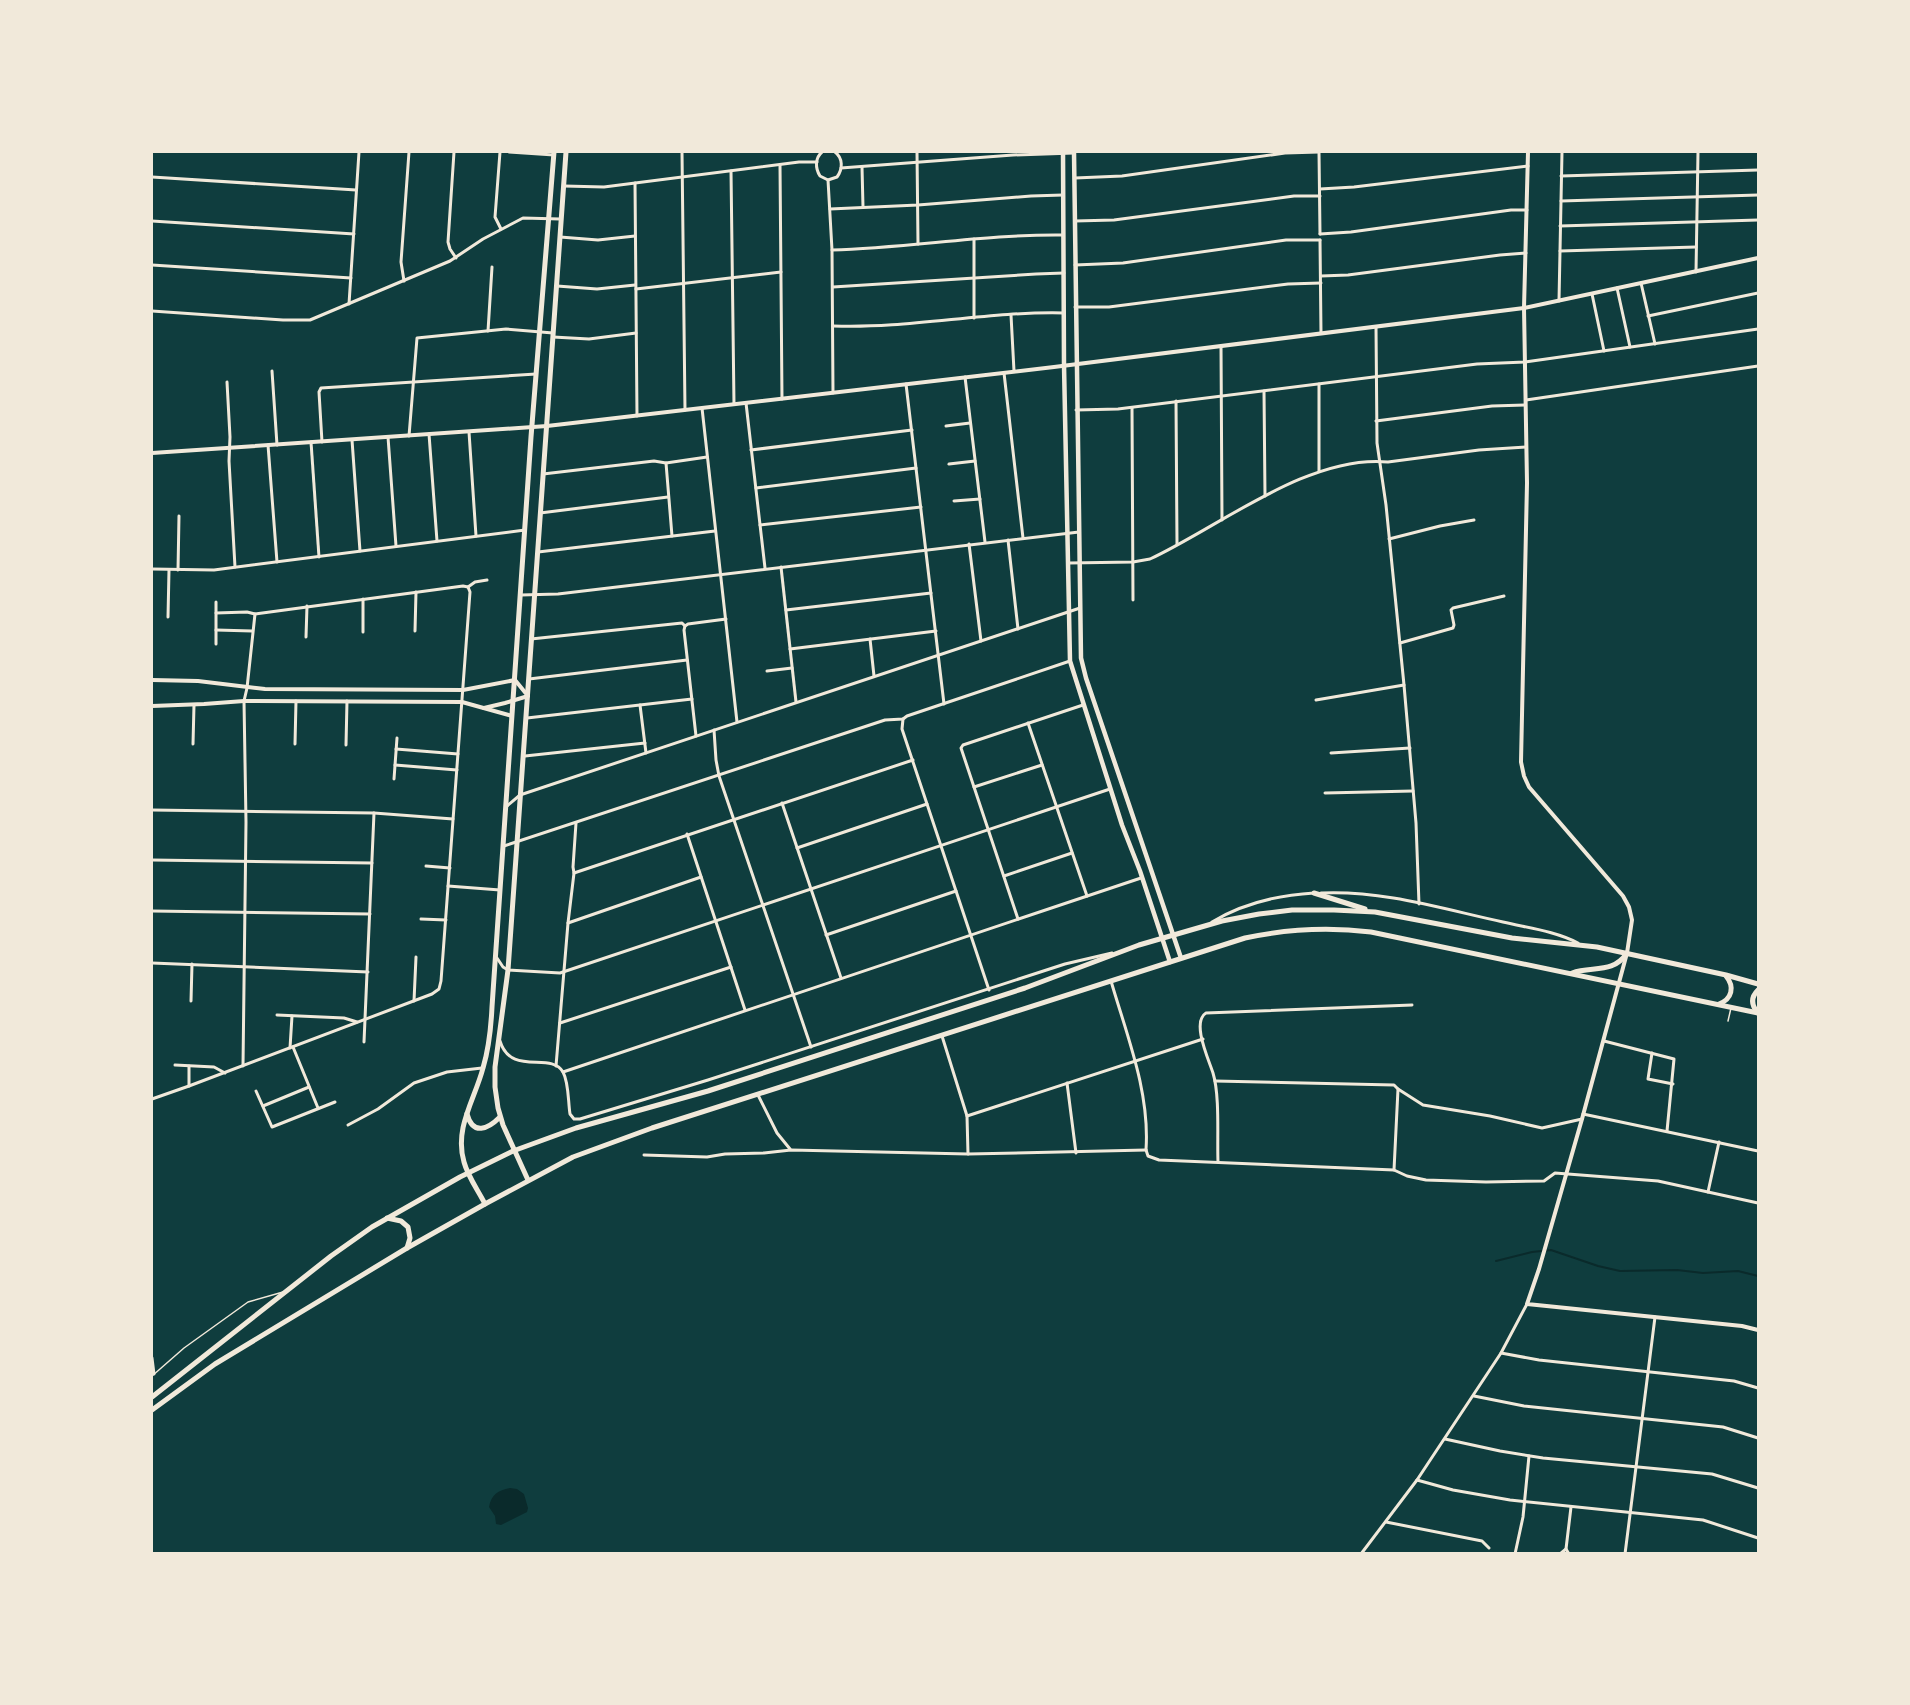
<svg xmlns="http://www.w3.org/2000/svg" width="1910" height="1705" font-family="'Work Sans',sans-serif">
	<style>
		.water { fill: #0a2a2b }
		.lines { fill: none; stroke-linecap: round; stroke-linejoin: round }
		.stream { stroke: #0a2a2b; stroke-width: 2 }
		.service { stroke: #f1e9da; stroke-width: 1.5 }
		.minor { stroke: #f1e9da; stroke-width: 3 }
		.tertiary { stroke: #f1e9da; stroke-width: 4 }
		.secondary { stroke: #f1e9da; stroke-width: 4.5 }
		.primary { stroke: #f1e9da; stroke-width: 5 }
	</style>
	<rect width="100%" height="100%" fill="#0f3d3e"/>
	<path class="water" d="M510 1488 517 1489 524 1494 528 1508 527 1512 501 1525 496 1524 495 1516 489 1507C491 1495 498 1490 510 1488Z"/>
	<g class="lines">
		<path class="stream" d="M1496 1261 1532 1252 1551 1250 1598 1266 1620 1271 1677 1270 1703 1273 1738 1271 1758 1276"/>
		<g class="service">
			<path d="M1728 1021 1731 1008"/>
			<path d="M152 1376 184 1348 248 1302 283 1292"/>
		</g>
		<g class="minor">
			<path d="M454 152 448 242 450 249 456 258"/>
			<path d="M500 152 495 217 501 229"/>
			<path d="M509 152 554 155"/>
			<path d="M682 152 685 410"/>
			<path d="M822 152C815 158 815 168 820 176L828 180 837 177C843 169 843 158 835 152"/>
			<path d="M917 152 918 244"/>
			<path d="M1319 152 1320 234"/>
			<path d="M780 165 782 399"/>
			<path d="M862 167 863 207"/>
			<path d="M841 168 1013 155 1074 153"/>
			<path d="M731 171 734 404"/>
			<path d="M1561 176 1758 170"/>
			<path d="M152 177 356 190"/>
			<path d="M1075 178 1122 176 1285 153 1319 152"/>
			<path d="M828 180 832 250 833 393"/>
			<path d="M635 183 637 416"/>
			<path d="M564 186 604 187 799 162H817"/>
			<path d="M1320 189 1354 187 1528 166"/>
			<path d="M1561 201 1758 195"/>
			<path d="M830 209 918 205 1031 196 1063 195"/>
			<path d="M152 221 354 234"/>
			<path d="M1075 221 1114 220 1294 196H1320"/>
			<path d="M1560 226 1758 220"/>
			<path d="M1320 234 1351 232 1511 210H1527"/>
			<path d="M560 237 598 240 635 236"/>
			<path d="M1320 240 1321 333"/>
			<path d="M832 250C910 248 986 234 1063 235"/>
			<path d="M1560 251 1696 247"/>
			<path d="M152 265 351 278"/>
			<path d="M1075 265 1123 263 1286 240H1320"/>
			<path d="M1696 272 1698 152"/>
			<path d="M1321 276 1348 275 1500 255 1526 253"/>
			<path d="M404 281 401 262 409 152"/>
			<path d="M1641 283 1655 344"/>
			<path d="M557 286 597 289 635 285"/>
			<path d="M833 287 1036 274 1064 273"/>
			<path d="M1617 288 1630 347"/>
			<path d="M636 289 781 272"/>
			<path d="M1592 294 1604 351"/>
			<path d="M1559 301 1562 152"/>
			<path d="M349 304 359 152"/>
			<path d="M1075 307H1109L1288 284 1321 283"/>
			<path d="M152 311 283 320H310L450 261 483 239 523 218 560 219"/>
			<path d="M1011 315 1014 371"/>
			<path d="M1648 316 1758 293"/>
			<path d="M974 318V239"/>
			<path d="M833 326C910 329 987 311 1064 313"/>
			<path d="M1376 327 1377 443 1386 505 1404 685 1416 823 1419 904"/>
			<path d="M488 331 492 267"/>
			<path d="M553 337 589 339 636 333"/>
			<path d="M1221 346 1222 520"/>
			<path d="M272 371 277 445"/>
			<path d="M1004 373 1023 538"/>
			<path d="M965 377 985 542"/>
			<path d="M227 382 230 437 229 461 235 567"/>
			<path d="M906 384 944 704"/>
			<path d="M1319 384V471"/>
			<path d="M1264 391 1265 496"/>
			<path d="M1526 400 1758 366"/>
			<path d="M1176 401 1177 544"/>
			<path d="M746 403 765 568"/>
			<path d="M702 408 737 722"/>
			<path d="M1132 408 1133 600"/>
			<path d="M1076 410 1118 409 1477 364 1525 362 1758 329"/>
			<path d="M1376 421 1492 406 1525 405"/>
			<path d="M946 426 970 423"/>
			<path d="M469 432 476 536"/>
			<path d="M429 434 437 541"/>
			<path d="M409 436 417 338 506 329 553 333"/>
			<path d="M388 437 396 546"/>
			<path d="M352 440 360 551"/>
			<path d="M311 442 319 557"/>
			<path d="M322 442 319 392 321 388 536 374"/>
			<path d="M268 445 277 562"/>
			<path d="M751 450 912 430"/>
			<path d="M666 463 672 536"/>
			<path d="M949 464 975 461"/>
			<path d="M543 474 654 461 666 463 707 457"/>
			<path d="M756 488 916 468"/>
			<path d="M954 501 980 499"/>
			<path d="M540 513 668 497"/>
			<path d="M760 525 921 507"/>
			<path d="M1389 539 1440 526 1474 520"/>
			<path d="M1008 540 1018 629"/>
			<path d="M969 544 981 641"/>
			<path d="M538 552 715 531"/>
			<path d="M1069 563 1133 562 1150 559C1219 527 1309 454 1388 462L1479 450 1526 447"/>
			<path d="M781 567 796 702"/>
			<path d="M152 569 214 570 525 530"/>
			<path d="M178 570 179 516"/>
			<path d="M521 595 558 594 1079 532"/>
			<path d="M216 602V644"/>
			<path d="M786 610 931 593"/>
			<path d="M216 613 247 612 255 614 463 586 468 587 475 582 487 580"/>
			<path d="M168 617 169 570"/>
			<path d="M685 626 684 630 696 736"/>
			<path d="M216 630 252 631"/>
			<path d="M415 631 416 592"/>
			<path d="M363 632V599"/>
			<path d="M306 637 307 606"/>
			<path d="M531 639 682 623 685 626 688 624 726 619"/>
			<path d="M870 639 874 676"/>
			<path d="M1400 643 1453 628 1454 625 1451 610 1453 608 1504 596"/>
			<path d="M790 649 936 631"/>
			<path d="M767 671 792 668"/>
			<path d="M529 679 687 660"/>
			<path d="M1316 700 1404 685"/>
			<path d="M640 705 646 753"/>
			<path d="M527 718 692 699"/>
			<path d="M903 719 902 729 989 990"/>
			<path d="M1028 723 1087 896"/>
			<path d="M714 730 716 760 719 776 811 1047"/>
			<path d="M193 744 194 705"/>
			<path d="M295 744 296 701"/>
			<path d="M346 745 347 701"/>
			<path d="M396 749 458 754"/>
			<path d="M1331 753 1410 748"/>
			<path d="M525 756 645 743"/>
			<path d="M395 765 457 770"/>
			<path d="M394 779 397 738"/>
			<path d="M974 787 1042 765"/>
			<path d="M1325 793 1413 791"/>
			<path d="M782 803 841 978"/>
			<path d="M507 806 520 795 1080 608"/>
			<path d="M152 810 374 813 453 819"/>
			<path d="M687 834 745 1010"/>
			<path d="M504 846 885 720 903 719 907 716 1070 661"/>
			<path d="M797 848 927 804"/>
			<path d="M152 860 372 863"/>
			<path d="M426 866 450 868"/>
			<path d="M574 873 913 760"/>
			<path d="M1004 876 1072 853"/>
			<path d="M448 886 500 890"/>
			<path d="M1321 893C1382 890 1443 909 1503 922 1528 928 1555 931 1578 943"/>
			<path d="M152 911 370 914"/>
			<path d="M421 919 446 920"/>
			<path d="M1018 919 961 748 963 745 1083 705"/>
			<path d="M1212 922C1242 904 1279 895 1314 893"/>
			<path d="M568 923 701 877"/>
			<path d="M826 935 956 891"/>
			<path d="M497 958 503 967 508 970 560 973 1110 789"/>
			<path d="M152 963 368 972"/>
			<path d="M1111 981C1127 1036 1150 1092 1146 1150"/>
			<path d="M191 1001 192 964"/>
			<path d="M414 1001 416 957"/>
			<path d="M277 1015 344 1018 357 1022"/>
			<path d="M560 1023 731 967"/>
			<path d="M942 1036 967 1116 968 1154"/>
			<path d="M500 1041C511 1077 551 1051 563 1072 569 1083 568 1102 570 1114L574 1119H580L708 1080 1065 964 1112 953"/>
			<path d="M1604 1041 1674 1059 1667 1131"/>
			<path d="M364 1042 374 813"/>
			<path d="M293 1047 318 1108"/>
			<path d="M290 1048 292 1016"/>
			<path d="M1652 1053 1648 1079 1673 1084"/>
			<path d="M175 1065 214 1067 225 1073"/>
			<path d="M243 1066 246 822 244 701 247 688 255 614"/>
			<path d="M556 1066 568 923 574 873 573 867 576 823"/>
			<path d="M563 1072 1141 878"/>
			<path d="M1215 1081 1394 1085 1398 1089 1394 1170"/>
			<path d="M1067 1083 1076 1153"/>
			<path d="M189 1086V1066"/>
			<path d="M1398 1089 1423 1105 1490 1116 1542 1128 1582 1119"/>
			<path d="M256 1091 272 1127 335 1102"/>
			<path d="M758 1095 777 1133 790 1149"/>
			<path d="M152 1099 189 1086 432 994 439 989 441 981 470 592 468 587"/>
			<path d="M263 1106 309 1087"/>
			<path d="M1583 1114 1758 1151"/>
			<path d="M967 1116 1203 1039"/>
			<path d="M348 1125 378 1109 414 1083 447 1072 482 1068"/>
			<path d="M1146 1150 1148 1156 1159 1160 1394 1170 1407 1176 1426 1180 1486 1182 1544 1181 1555 1173 1658 1181 1758 1203"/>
			<path d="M644 1155 707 1157 725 1154 764 1153 791 1150 968 1154 1146 1150"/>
			<path d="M1218 1162C1217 1137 1220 1096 1213 1073 1209 1060 1191 1022 1206 1013L1412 1005"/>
			<path d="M1708 1192 1719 1142"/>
			<path d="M1501 1353 1539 1360 1734 1381 1758 1388"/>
			<path d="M152 1358 154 1374"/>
			<path d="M1474 1396 1524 1406 1723 1427 1758 1438"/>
			<path d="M1445 1439 1500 1451 1543 1458 1712 1474 1758 1488"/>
			<path d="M1417 1480 1453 1490 1510 1500 1703 1520 1758 1538"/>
			<path d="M1386 1522 1482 1541 1489 1548"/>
			<path d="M1361 1554 1417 1480 1501 1353 1527 1304"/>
			<path d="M1515 1554 1523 1517 1529 1456"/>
			<path d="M1560 1554 1566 1549"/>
			<path d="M1569 1554 1566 1549 1571 1507"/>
			<path d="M1625 1554 1655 1317"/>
		</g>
		<g class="tertiary">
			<path d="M1528 152 1524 308 1527 483 1521 762 1524 776 1529 787 1623 896 1629 907 1632 920 1627 953 1582 1119 1539 1269 1527 1304 1742 1326 1758 1330"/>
			<path d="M152 453 547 426 1054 367 1524 308 1758 258"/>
			<path d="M152 680 198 681 265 689 463 690 515 680 528 696 505 703 484 708"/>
			<path d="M152 706 204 704 244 701 462 702 512 716"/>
		</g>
		<g class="secondary">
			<path d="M1063 152 1064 365 1070 661 1122 825 1140 871 1170 962"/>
			<path d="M1074 152 1081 658 1086 678 1181 958"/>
		</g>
		<g class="primary">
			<path d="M1314 893 1365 909"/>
			<path d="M1572 973C1593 966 1613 974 1627 953"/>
			<path d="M1758 990C1751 997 1751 1005 1758 1013"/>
			<path d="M1719 1004C1732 999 1735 987 1726 976"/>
			<path d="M467 1114C473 1136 488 1129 500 1117"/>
			<path d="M528 1180 503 1125 498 1108 495 1087V1067L508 970 566 152"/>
			<path d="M485 1204C478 1190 468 1177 464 1162 454 1128 475 1099 483 1068 489 1048 491 1028 492 1007L531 437 554 152"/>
			<path d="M387 1218 401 1221 408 1227 410 1238 407 1248"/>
			<path d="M152 1397 331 1256 372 1227 460 1177 513 1151 576 1128 708 1091 1025 988 1139 945 1222 921 1259 914 1292 910H1334L1375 912 1512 938 1597 947 1726 975 1758 984"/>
			<path d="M152 1410 215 1364 407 1248 485 1204 573 1157 652 1128 1245 938C1287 929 1328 927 1371 932L1758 1013"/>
		</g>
	</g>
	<rect width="1910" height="1705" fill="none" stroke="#f1e9da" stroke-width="306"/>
</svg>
